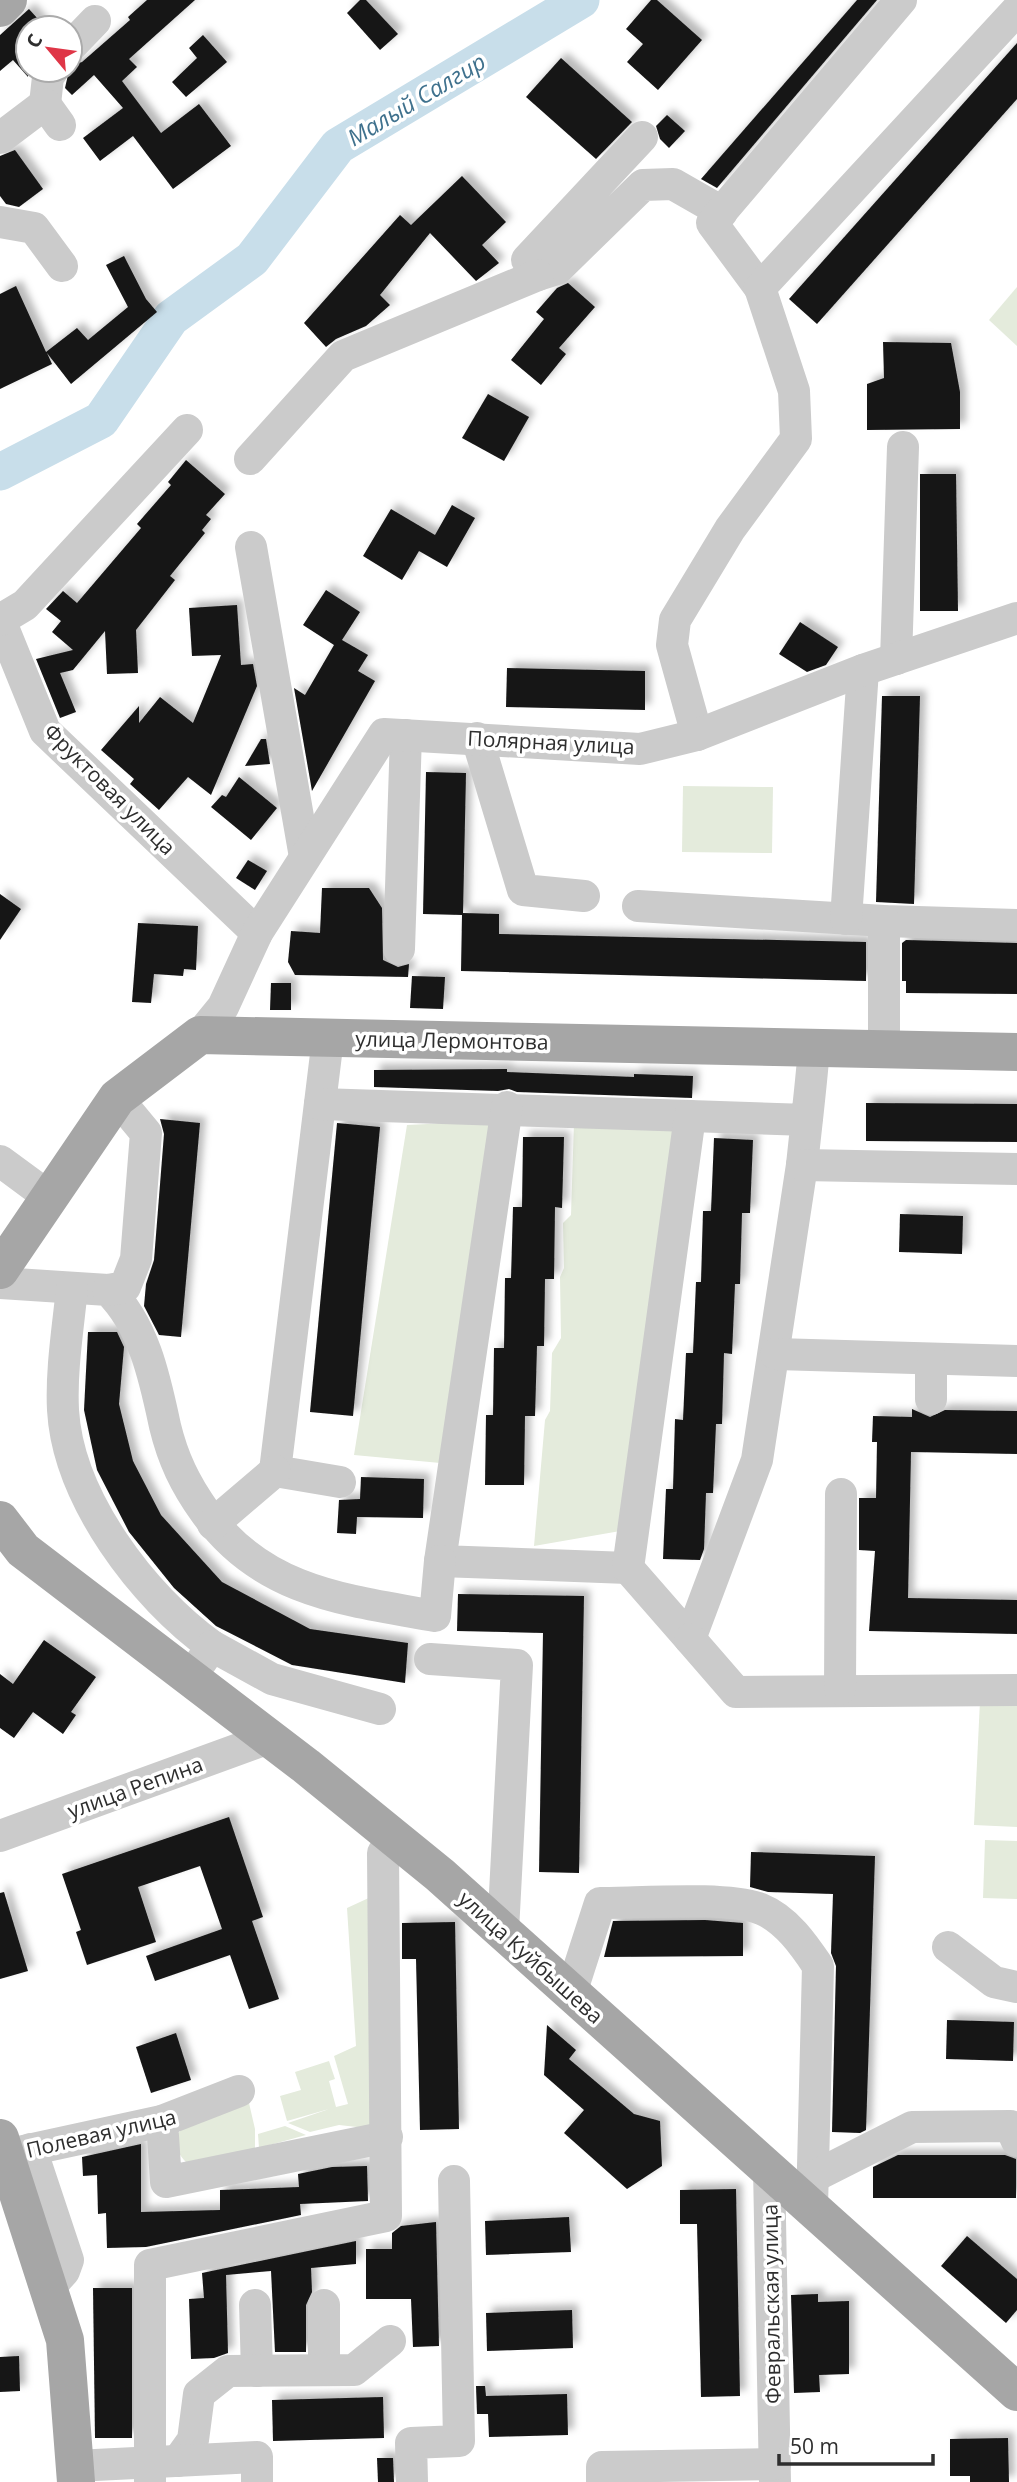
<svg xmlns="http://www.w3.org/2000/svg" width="1017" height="2482" font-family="'Open Sans',sans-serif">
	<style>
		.green { fill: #e4ebdc }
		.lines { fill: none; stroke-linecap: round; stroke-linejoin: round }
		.river { stroke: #c8deea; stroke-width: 37 }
		.building { fill: #151515; filter: url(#shadow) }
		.minor { stroke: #cbcbcb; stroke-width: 32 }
		.major { stroke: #a6a6a6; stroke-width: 38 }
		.labels { text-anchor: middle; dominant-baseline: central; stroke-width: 7; stroke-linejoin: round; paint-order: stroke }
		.street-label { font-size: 21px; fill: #2e2e2e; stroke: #fff }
		.water-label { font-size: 23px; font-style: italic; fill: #3f718d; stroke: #fff }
	</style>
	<defs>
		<filter id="shadow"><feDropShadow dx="6" dy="-6" stdDeviation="3.5" flood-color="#0004"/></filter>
	</defs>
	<rect width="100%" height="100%" fill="#fff"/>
	<g class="green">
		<path d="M1017 287V346L989 320Z"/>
		<path d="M683 786 773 787 772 853 682 852Z"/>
		<path d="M511 1120 462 1465 354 1455 407 1125Z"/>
		<path d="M574 1123 700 1126 649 1526 534 1546 545 1420 550 1411 552 1353 561 1338 560 1277 564 1268 563 1223 571 1215Z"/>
		<path d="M980 1701H1017V1827L974 1825Z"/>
		<path d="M985 1840 1017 1841V1899L983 1898Z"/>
		<path d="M373 1896 375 2129 339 2125 310 2132 288 2123 329 2109 287 2121 280 2096 301 2090 295 2072 329 2061 335 2079 329 2081 336 2107 348 2104 334 2056 356 2046 347 1908Z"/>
		<path d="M249 2103 255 2129V2149L188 2164C147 2123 222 2111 249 2103Z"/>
		<path d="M285 2126 306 2135 259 2148 258 2134Z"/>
	</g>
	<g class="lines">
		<path class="river" d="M0 472 101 420 171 318 252 259 338 146 581 0"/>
	</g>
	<g class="building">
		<path d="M147 0H195L129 59 137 67 122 81 161 133 199 104 231 146 173 189 133 136 100 161 83 138 123 108 94 75 72 95 65 88 70 66 82 62 130 20 128 17Z"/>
		<path d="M360 0H366L398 34 380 50 347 13Z"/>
		<path d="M651 0H657L702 40 658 90 627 62 643 44 626 29Z"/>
		<path d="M857 0H877L717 188 701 179Z"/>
		<path d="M29 9 46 28H28V77L13 60 0 71V35Z"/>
		<path d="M203 35 227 62 186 97 172 82 197 58 189 48Z"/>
		<path d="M1017 43V99L817 324 789 299Z"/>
		<path d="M561 58 632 122 596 159 526 97Z"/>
		<path d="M667 115 685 131 669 148 660 139 656 126Z"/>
		<path d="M15 150 43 189 19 207 6 204 0 196V156Z"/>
		<path d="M462 176 506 222 482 245 499 263 476 281 430 233 380 295 390 305 366 326 336 339 326 347 304 323 400 215 411 225Z"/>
		<path d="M124 256 146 299 157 312 71 384 47 353 52 364 0 389V294L16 286 46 352 77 328 88 340 128 307 106 265Z"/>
		<path d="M568 283 595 307 559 348 566 354 541 385 511 360 544 319 536 312 557 288Z"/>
		<path d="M883 342 951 343 960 392V429L867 430V384L884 378Z"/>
		<path d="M488 394 529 417 504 461 462 438Z"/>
		<path d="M186 460 225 494 206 515 211 519 202 530 205 533 170 576 175 580 136 630 138 673 107 674 105 631 73 670 60 673 76 712 60 718 36 659 73 650 52 632 61 621 46 609 63 591 77 603 141 528 137 524 171 485 168 482Z"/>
		<path d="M920 474H956L958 611H920Z"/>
		<path d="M452 505 475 518 447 567 419 551 402 580 363 556 391 509 435 535Z"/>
		<path d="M326 590 360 612 342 640 368 655 358 671 375 681 312 791 294 688 305 695 334 645 303 625Z"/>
		<path d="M237 605 241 665 253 664 257 686 211 795 188 777 159 810 130 784 134 779 101 750 139 706V723L160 697 193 723 221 655 192 656 189 608Z"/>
		<path d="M800 622 838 647 826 665 807 672 779 654Z"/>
		<path d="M507 668 645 671V710L506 707Z"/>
		<path d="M882 696H920L914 904 876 902Z"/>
		<path d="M261 739H266L270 764 245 766Z"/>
		<path d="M426 772 466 773 463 913 499 914V934L866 942V981L461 971 462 915 423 914Z"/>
		<path d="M239 777 277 808 251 840 211 807 222 795 226 797Z"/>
		<path d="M248 860 267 871 255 890 236 878Z"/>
		<path d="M322 888H369L382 908 383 960 398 967 409 964 408 977 295 975 288 962 291 931 320 933Z"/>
		<path d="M0 894 21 909 0 940Z"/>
		<path d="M138 923 198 926 196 970 184 969 183 976 154 974 151 1003 132 1002Z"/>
		<path d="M906 940 1017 943V994L906 993V981H902V943Z"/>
		<path d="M412 976 445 977 443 1009 410 1008Z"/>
		<path d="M271 983H291V1010H270Z"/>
		<path d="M507 1069V1072L634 1077V1074L693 1076 692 1098 517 1092 509 1089 498 1091 374 1087V1070Z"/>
		<path d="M866 1103 1017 1104V1142L866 1141Z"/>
		<path d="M160 1119 200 1123 181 1337 159 1335 144 1306 146 1284 154 1260 164 1134Z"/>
		<path d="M337 1123 380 1127 353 1416 310 1412Z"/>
		<path d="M523 1137H564L562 1208 555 1207 554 1279H545L544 1346H537L535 1416H525L524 1485H485L486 1415H493L494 1348H504L505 1278H511L513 1207H522Z"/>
		<path d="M714 1138 753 1140 750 1213H742L740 1284H735L732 1354 724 1353 722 1424H716L713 1493H706L704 1549 700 1560 663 1559 666 1489H673L675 1419 683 1420 686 1353H693L696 1282H701L703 1211H711Z"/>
		<path d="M900 1214 963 1216 962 1254 899 1252Z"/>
		<path d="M88 1332H117L124 1347 119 1404 133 1461 161 1515 222 1582 310 1629 408 1643 405 1683 292 1665 216 1626 174 1588 129 1532 97 1470 84 1410Z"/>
		<path d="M912 1409 930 1417 945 1410 1017 1411V1454L911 1452 908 1598 1017 1600V1634L869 1631 875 1551 859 1550V1498H876L877 1442H872L873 1416 912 1417Z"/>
		<path d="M361 1477 424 1479 423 1518 357 1517 356 1534 337 1533 339 1500 360 1499Z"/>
		<path d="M458 1594 584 1596 579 1873 539 1872 543 1633 457 1631Z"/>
		<path d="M44 1640 96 1677 71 1712 76 1715 63 1734 33 1712 14 1738 0 1728V1674L13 1684Z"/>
		<path d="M229 1817 263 1917 252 1921 279 1999 249 2009 230 1955 155 1981 146 1956 222 1929 200 1866 138 1887 156 1942 87 1965 76 1932 81 1930 62 1874Z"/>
		<path d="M751 1852 875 1856 866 2130 860 2133 832 2132 836 1966 831 1953 833 1894 768 1892 750 1887Z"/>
		<path d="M4 1892 28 1971 0 1979V1893Z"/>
		<path d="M705 1920 743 1923V1956L604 1957 613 1921Z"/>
		<path d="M455 1922 459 2129 420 2130 416 1959H402V1923Z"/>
		<path d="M947 2020 1014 2022 1013 2061 946 2059Z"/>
		<path d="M547 2025 576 2050 569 2059 634 2114 660 2121 662 2166 627 2189 564 2133 584 2110 544 2075Z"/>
		<path d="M176 2033 191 2080 151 2093 136 2047Z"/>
		<path d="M141 2144V2212L220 2210V2190L299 2187 298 2174 332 2167 367 2166 368 2201 300 2204 301 2215 146 2247 107 2248 106 2213 98 2214 97 2175 83 2176 82 2157Z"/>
		<path d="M898 2155H1005L1016 2159V2198H873V2167Z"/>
		<path d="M736 2189 740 2396 701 2397 697 2224H680V2190Z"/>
		<path d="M569 2217 571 2252 486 2255 485 2221Z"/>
		<path d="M436 2222 439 2346 413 2347 411 2299H366V2249H392V2233L401 2226Z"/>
		<path d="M967 2236 1017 2279V2310L1006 2323 941 2266Z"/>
		<path d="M356 2241V2264L311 2268 312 2292 306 2305V2352H275L271 2271 226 2275 228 2353 214 2358 191 2359 189 2299 204 2298 202 2273Z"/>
		<path d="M93 2288H132V2438H95Z"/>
		<path d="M818 2294V2302L849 2301V2374L819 2375 820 2392 794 2393 791 2295Z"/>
		<path d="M572 2310 573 2348 487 2351 486 2313Z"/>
		<path d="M19 2356 20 2391 0 2392V2357Z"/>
		<path d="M476 2386H485L486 2396 567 2394 568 2435 489 2437 488 2414H477Z"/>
		<path d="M383 2397 384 2438 273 2441 272 2400Z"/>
		<path d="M1008 2438 1009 2482H970V2476H950V2439Z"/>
		<path d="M377 2458H393L394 2482H378Z"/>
	</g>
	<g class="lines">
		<g class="minor">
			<path d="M70 47 95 21"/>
			<path d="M45 104 48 77 53 70"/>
			<path d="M642 137 527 260 538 275 557 269 643 185 673 184 722 212"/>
			<path d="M0 138 45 104 60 125"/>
			<path d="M0 222 34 228 62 266"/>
			<path d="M760 288 712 223 901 0"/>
			<path d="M250 459 343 356 538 275"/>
			<path d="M251 547 305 857"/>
			<path d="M0 620 45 731 257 933"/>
			<path d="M0 620 25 605 187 430"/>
			<path d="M896 659 903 447"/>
			<path d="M697 735 672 645 675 620 730 529 796 439 794 391 760 288 1017 10"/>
			<path d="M477 738 523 890 584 896"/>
			<path d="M638 906 884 921 1017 925"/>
			<path d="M846 919 863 670"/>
			<path d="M399 949 406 735"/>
			<path d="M200 1035 223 1007 257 933 384 734 640 749 697 735 863 670 1017 618"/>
			<path d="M328 1038 275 1471 340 1482"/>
			<path d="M884 1049V921"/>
			<path d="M320 1104 690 1116"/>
			<path d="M507 1107 440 1561 628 1568"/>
			<path d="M807 1120 690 1116 628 1568 690 1639 757 1460 802 1165C806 1126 811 1087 814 1048"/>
			<path d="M0 1161 49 1197"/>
			<path d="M802 1165 1017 1169"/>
			<path d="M0 1283 108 1290C144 1325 155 1379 165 1426 173 1459 185 1484 205 1512 262 1592 345 1600 435 1616L440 1561"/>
			<path d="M72 1288C68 1328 61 1370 63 1410 68 1498 143 1597 212 1646"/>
			<path d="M108 1290 125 1287 136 1259 146 1133 117 1098"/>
			<path d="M776 1354 1017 1361"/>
			<path d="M931 1359V1399"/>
			<path d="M213 1524 275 1471"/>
			<path d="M690 1639 736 1692 1017 1690"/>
			<path d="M430 1659 517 1665 503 1931"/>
			<path d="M201 1662 212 1646 272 1679 380 1709"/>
			<path d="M840 1689 841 1494"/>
			<path d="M0 1836 269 1738"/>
			<path d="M948 1947 994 1982 1017 1987"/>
			<path d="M571 1993 600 1903C641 1903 726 1896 761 1909 786 1919 804 1945 818 1966L812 2207"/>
			<path d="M162 2121 166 2182 387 2137"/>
			<path d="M31 2149 68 2260 64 2271 48 2289"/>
			<path d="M0 2156 162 2121 239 2091"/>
			<path d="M769 2168 775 2482"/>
			<path d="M813 2177 912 2127 1010 2126 1017 2141"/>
			<path d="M255 2305 257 2371"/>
			<path d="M324 2370V2305"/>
			<path d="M178 2461 193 2440 199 2394 228 2371 354 2370 390 2341"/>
			<path d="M75 2466 257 2457V2482"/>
			<path d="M150 2482V2265L386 2216 383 1853 394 1837"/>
			<path d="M412 2482 411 2443 459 2441 454 2181"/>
			<path d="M602 2482V2467L775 2464"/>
		</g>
		<g class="major">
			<path d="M0 8 8 0"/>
			<path d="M0 1270 117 1098 200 1035 1017 1052"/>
			<path d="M0 1520 23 1550 306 1766 440 1875 1017 2392"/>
			<path d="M0 2138 65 2340 76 2482"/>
		</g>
	</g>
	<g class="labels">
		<g class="street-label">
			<text transform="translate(551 742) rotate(3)">Полярная улица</text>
			<text transform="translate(110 789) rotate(45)">Фруктовая улица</text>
			<text transform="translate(452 1040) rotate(1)">улица Лермонтова</text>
			<text transform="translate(135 1787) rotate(-20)">улица Репина</text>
			<text transform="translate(531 1957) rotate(42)">улица Куйбышева</text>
			<text transform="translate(101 2133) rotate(-13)">Полевая улица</text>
			<text transform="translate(771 2304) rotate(-91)">Февральская улица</text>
		</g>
		<g class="water-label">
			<text transform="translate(416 99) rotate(-31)">Малый Салгир</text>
		</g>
	</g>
	<g transform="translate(49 49) rotate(299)"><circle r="33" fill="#ffffff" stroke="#ababab" stroke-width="2"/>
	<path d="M0-5L12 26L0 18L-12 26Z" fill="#df3647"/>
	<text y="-10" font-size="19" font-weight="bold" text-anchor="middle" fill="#2e2e2e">С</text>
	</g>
	<path d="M779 2454v10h154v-10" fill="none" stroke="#2e2e2e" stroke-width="3.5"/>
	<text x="790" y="2454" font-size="21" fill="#2e2e2e" stroke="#ffffff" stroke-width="5" paint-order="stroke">50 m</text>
</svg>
